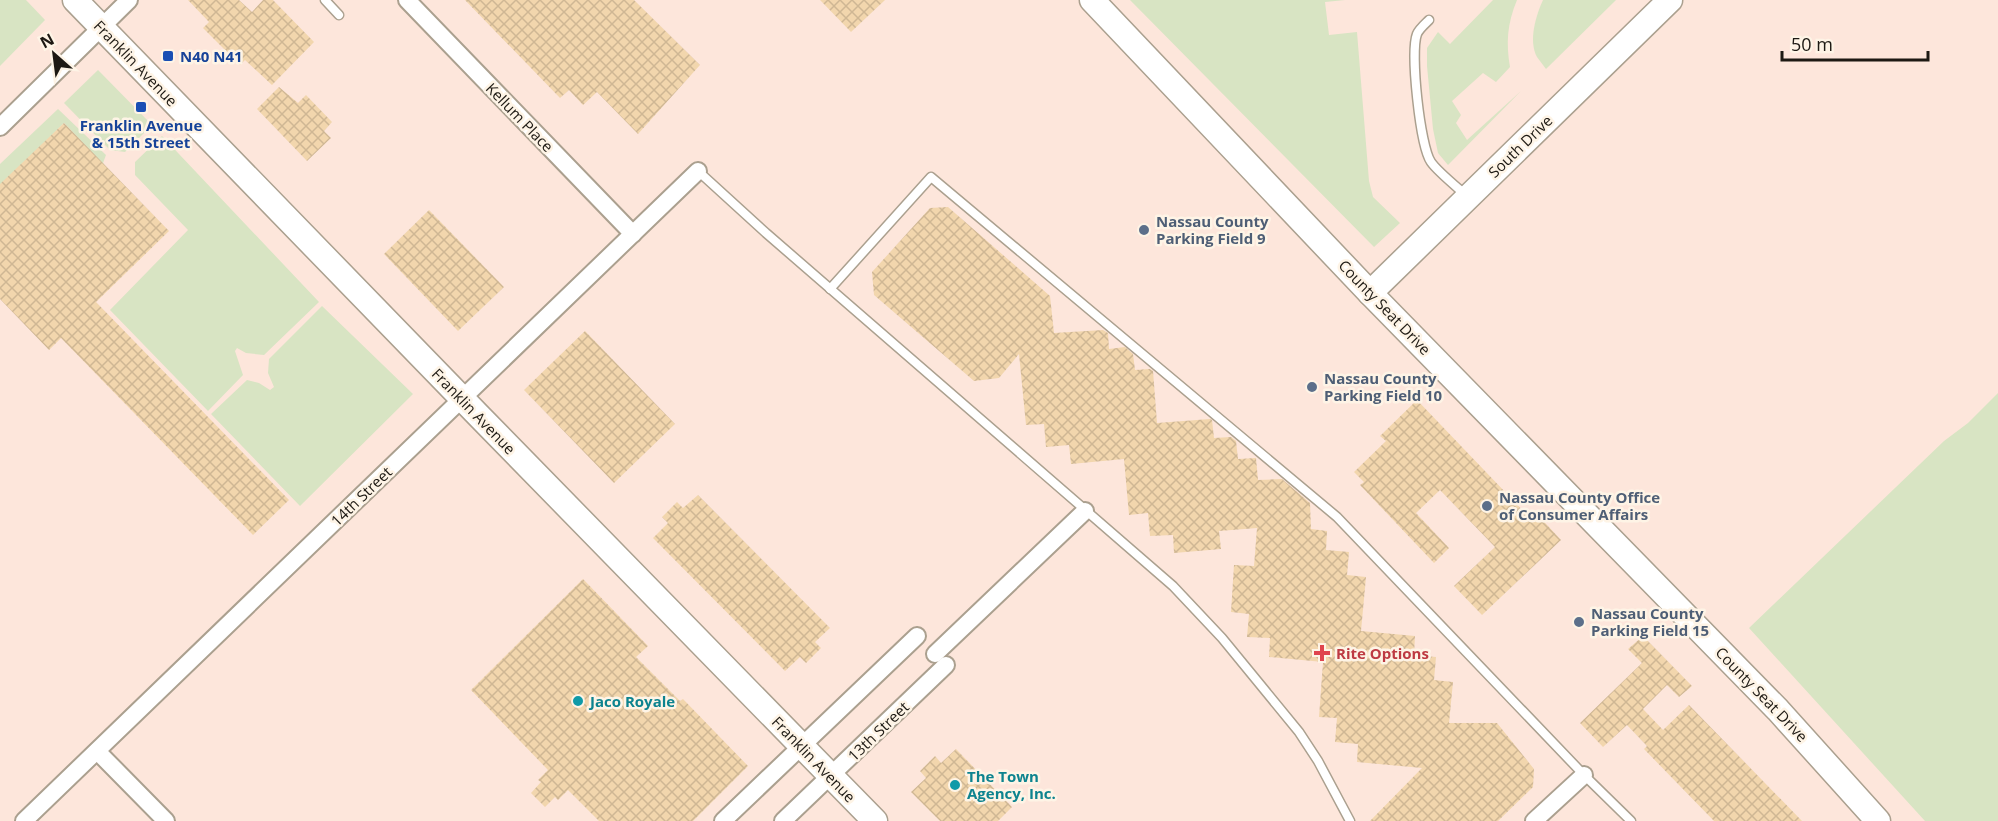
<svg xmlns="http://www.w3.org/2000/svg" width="1998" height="821" font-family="'Open Sans',sans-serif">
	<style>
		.commercial { fill: #fde6db }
		.green { fill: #d8e4c3 }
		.building { fill: url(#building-cross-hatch) }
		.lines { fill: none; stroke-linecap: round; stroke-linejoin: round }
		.lane-casing { stroke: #aba08f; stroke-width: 11 }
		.street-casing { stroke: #aba08f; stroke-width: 20 }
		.secondary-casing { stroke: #aba08f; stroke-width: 27 }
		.lane { stroke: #fff; stroke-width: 8 }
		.street { stroke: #fff; stroke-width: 16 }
		.secondary { stroke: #fff; stroke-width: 24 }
		.transit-dot { fill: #1a4fb4; stroke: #fef4e6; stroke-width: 2 }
		.service-dot { fill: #5c6f8a; stroke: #fef4e6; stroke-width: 2 }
		.health-dot { fill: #e0444e; stroke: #fef4e6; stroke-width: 2 }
		.culture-dot { fill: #0f9aa8; stroke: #fef4e6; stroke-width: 2 }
		.labels { text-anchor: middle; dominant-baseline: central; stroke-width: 5; stroke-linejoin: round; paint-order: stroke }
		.transit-label { font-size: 15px; font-weight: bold; fill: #164399; stroke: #fef4e6; text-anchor: start }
		.street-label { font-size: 15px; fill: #1d1913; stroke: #fef4e6 }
		.service-label { font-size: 15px; font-weight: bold; fill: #4e5e75; stroke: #fef4e6; text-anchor: start }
		.health-label { font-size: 15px; font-weight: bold; fill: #be3a42; stroke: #fef4e6; text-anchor: start }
		.culture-label { font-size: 15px; font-weight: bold; fill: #0d838f; stroke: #fef4e6; text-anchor: start }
	</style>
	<defs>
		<pattern id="building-cross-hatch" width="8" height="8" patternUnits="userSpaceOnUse" patternTransform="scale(1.5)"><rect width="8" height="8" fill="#f2d6ad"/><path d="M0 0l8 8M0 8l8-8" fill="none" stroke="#cfb794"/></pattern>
	</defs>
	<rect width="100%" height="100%" fill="#fef4e6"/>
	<rect class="commercial" x="0" y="0" width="1998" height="821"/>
	<g class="green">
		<path d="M0 0H26L45 20 0 66Z"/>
		<path d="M1130 0H1345L1325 2 1329 35 1357 32 1369 181 1373 197 1400 223 1374 247Z"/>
		<path d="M1493 0H1517C1507 24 1506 43 1510 67L1496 82 1483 73 1452 101 1461 115 1456 123 1467 140 1521 91 1448 165 1438 153 1433 129 1427 66V48L1438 32 1450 44Z"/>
		<path d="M1543 0H1616L1546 69C1543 65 1540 61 1537 57 1528 41 1536 15 1543 0Z"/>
		<path d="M98 70 152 125 125 152 110 150 64 103Z"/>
		<path d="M58 109 106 155 103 163 106 167 64 123 0 186V164Z"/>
		<path d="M162 136 319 302 264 355 246 353 237 348 235 351 243 375 208 411 110 310 188 230 135 175V162Z"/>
		<path d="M322 306 413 394 300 506 211 414 247 380 259 383 270 390 274 387 268 373 269 359Z"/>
		<path d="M1998 393V821H1925L1749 628 1944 441 1968 423Z"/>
	</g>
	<g class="building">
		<path d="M188 0H239L252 12 263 0H273L314 42 272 85 245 60 240 65 203 28 209 22Z"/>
		<path d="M465 0H634L700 65 638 134 597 92 583 105 569 90 560 98Z"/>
		<path d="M820 0H885L851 32Z"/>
		<path d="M279 87 298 103 306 95 332 122 324 131 331 138 307 161 257 109Z"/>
		<path d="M64 123 169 231 96 302 289 500 253 535 61 338 49 350 0 299V184Z"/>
		<path d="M948 207 1050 296 1054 333 1103 330 1108 333 1109 349 1125 347 1133 354 1135 370 1150 369 1153 371 1157 423 1210 419 1212 420 1214 438 1231 437 1236 441 1238 459 1256 458 1258 480 1282 479 1310 503 1311 529 1327 531 1326 550 1349 552 1347 575 1366 577 1361 631 1415 636 1414 655 1436 657 1434 680 1453 682 1449 723H1497L1534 769 1533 787 1498 821H1370L1422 768 1357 762 1358 744 1335 742 1337 718 1319 717 1323 662 1269 657 1270 638 1247 637 1249 614 1231 612 1234 565 1254 566 1257 528 1219 531 1221 549 1174 553 1173 535 1150 536 1148 513 1129 515 1124 459 1071 464 1069 445 1046 447 1044 424 1026 425 1019 354 999 378 974 381 874 295 872 272 930 208Z"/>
		<path d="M429 210 504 287 458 331 384 254Z"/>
		<path d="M585 331 675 424 614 483 524 390Z"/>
		<path d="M1417 400 1529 517 1535 512 1561 540 1482 615 1454 586 1495 547 1440 490 1416 513 1449 548 1434 563 1360 485 1364 482 1354 472 1386 441 1380 436Z"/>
		<path d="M698 495 830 628 815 642 821 648 806 663 800 657 785 671 653 538 668 523 662 517 677 502 683 508Z"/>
		<path d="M583 579 648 646 636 657 680 701 683 699 748 766 693 821H599L568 790 558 800 555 797 545 807 531 793 541 782 538 780 548 770 471 690Z"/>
		<path d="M1643 636 1692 686 1679 697 1667 685 1643 709 1663 730 1689 705 1802 821H1714L1644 749 1647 746 1627 725 1603 747 1580 723 1642 663 1628 649Z"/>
		<path d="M956 749 1012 807 998 821H940L911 792 926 778 920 771 935 756 941 763Z"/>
	</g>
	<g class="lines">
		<g class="lane-casing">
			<g id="lane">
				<path d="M325 0 339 15"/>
				<path d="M1429 20C1425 24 1419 29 1417 34 1410 52 1420 146 1431 162 1437 171 1458 188 1468 197"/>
				<path d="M698 171 766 233 1173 586 1222 638 1299 732 1318 761 1350 821"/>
				<path d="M830 289 931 177 1337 517 1584 775 1631 821"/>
			</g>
		</g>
		<g class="street-casing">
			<g id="street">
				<path d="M407 0 633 234"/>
				<path d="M0 127 129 0"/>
				<path d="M935 654 1085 511"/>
				<path d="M97 751 166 821"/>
				<path d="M24 821 698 171"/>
				<path d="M723 821 917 636"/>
				<path d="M783 821 946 665"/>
				<path d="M1534 821 1584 775"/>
			</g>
		</g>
		<g class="secondary-casing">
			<g id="secondary">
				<path d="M75 0 480 417 875 821"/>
				<path d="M1092 0 1370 293 1778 710 1878 821"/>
				<path d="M1370 293 1670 0"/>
			</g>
		</g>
		<use href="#lane" class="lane"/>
		<use href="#street" class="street"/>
		<use href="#secondary" class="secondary"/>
	</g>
	<g class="transit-dot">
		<rect x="162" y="50" width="12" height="12" rx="3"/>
		<rect x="135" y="101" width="12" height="12" rx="3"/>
	</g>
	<g class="service-dot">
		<circle cx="1144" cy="230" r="6"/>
		<circle cx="1312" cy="387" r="6"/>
		<circle cx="1487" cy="506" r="6"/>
		<circle cx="1579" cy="622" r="6"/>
	</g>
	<path class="health-dot" d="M1319 644h6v6h6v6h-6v6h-6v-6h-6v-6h6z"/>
	<g class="culture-dot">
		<circle cx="578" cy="701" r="6"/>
		<circle cx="955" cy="785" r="6"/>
	</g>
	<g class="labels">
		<g class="transit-label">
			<text x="180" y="56">N40 N41</text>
			<text x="141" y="125" text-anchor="middle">Franklin Avenue<tspan x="141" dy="17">&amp; 15th Street</tspan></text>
		</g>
		<g class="street-label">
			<text transform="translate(136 63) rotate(46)">Franklin Avenue</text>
			<text transform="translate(520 117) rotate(46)">Kellum Place</text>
			<text transform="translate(1520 146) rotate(-44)">South Drive</text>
			<text transform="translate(1385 307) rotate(46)">County Seat Drive</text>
			<text transform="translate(474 411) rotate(46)">Franklin Avenue</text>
			<text transform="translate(361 496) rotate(-44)">14th Street</text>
			<text transform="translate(1762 694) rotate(46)">County Seat Drive</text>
			<text transform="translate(878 731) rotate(-44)">13th Street</text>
			<text transform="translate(814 759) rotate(46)">Franklin Avenue</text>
		</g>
		<g class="service-label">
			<text x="1156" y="221">Nassau County<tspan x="1156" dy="17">Parking Field 9</tspan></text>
			<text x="1324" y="378">Nassau County<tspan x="1324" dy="17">Parking Field 10</tspan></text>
			<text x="1499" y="497">Nassau County Office<tspan x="1499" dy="17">of Consumer Affairs</tspan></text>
			<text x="1591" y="613">Nassau County<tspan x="1591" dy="17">Parking Field 15</tspan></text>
		</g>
		<g class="health-label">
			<text x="1336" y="653">Rite Options</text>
		</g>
		<g class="culture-label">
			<text x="590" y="701">Jaco Royale</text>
			<text x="967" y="776">The Town<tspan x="967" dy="17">Agency, Inc.</tspan></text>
		</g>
	</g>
	<g transform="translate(54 54) rotate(332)" stroke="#fef4e6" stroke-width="4.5" paint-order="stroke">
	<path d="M0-4.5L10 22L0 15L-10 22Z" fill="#1d1913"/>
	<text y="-9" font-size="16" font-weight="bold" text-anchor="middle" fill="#1d1913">N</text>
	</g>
	<path d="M1782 51v9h146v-9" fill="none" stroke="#1d1913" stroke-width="3"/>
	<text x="1791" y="51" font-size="18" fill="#1d1913" stroke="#fef4e6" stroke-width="4.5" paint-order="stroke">50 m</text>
</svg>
